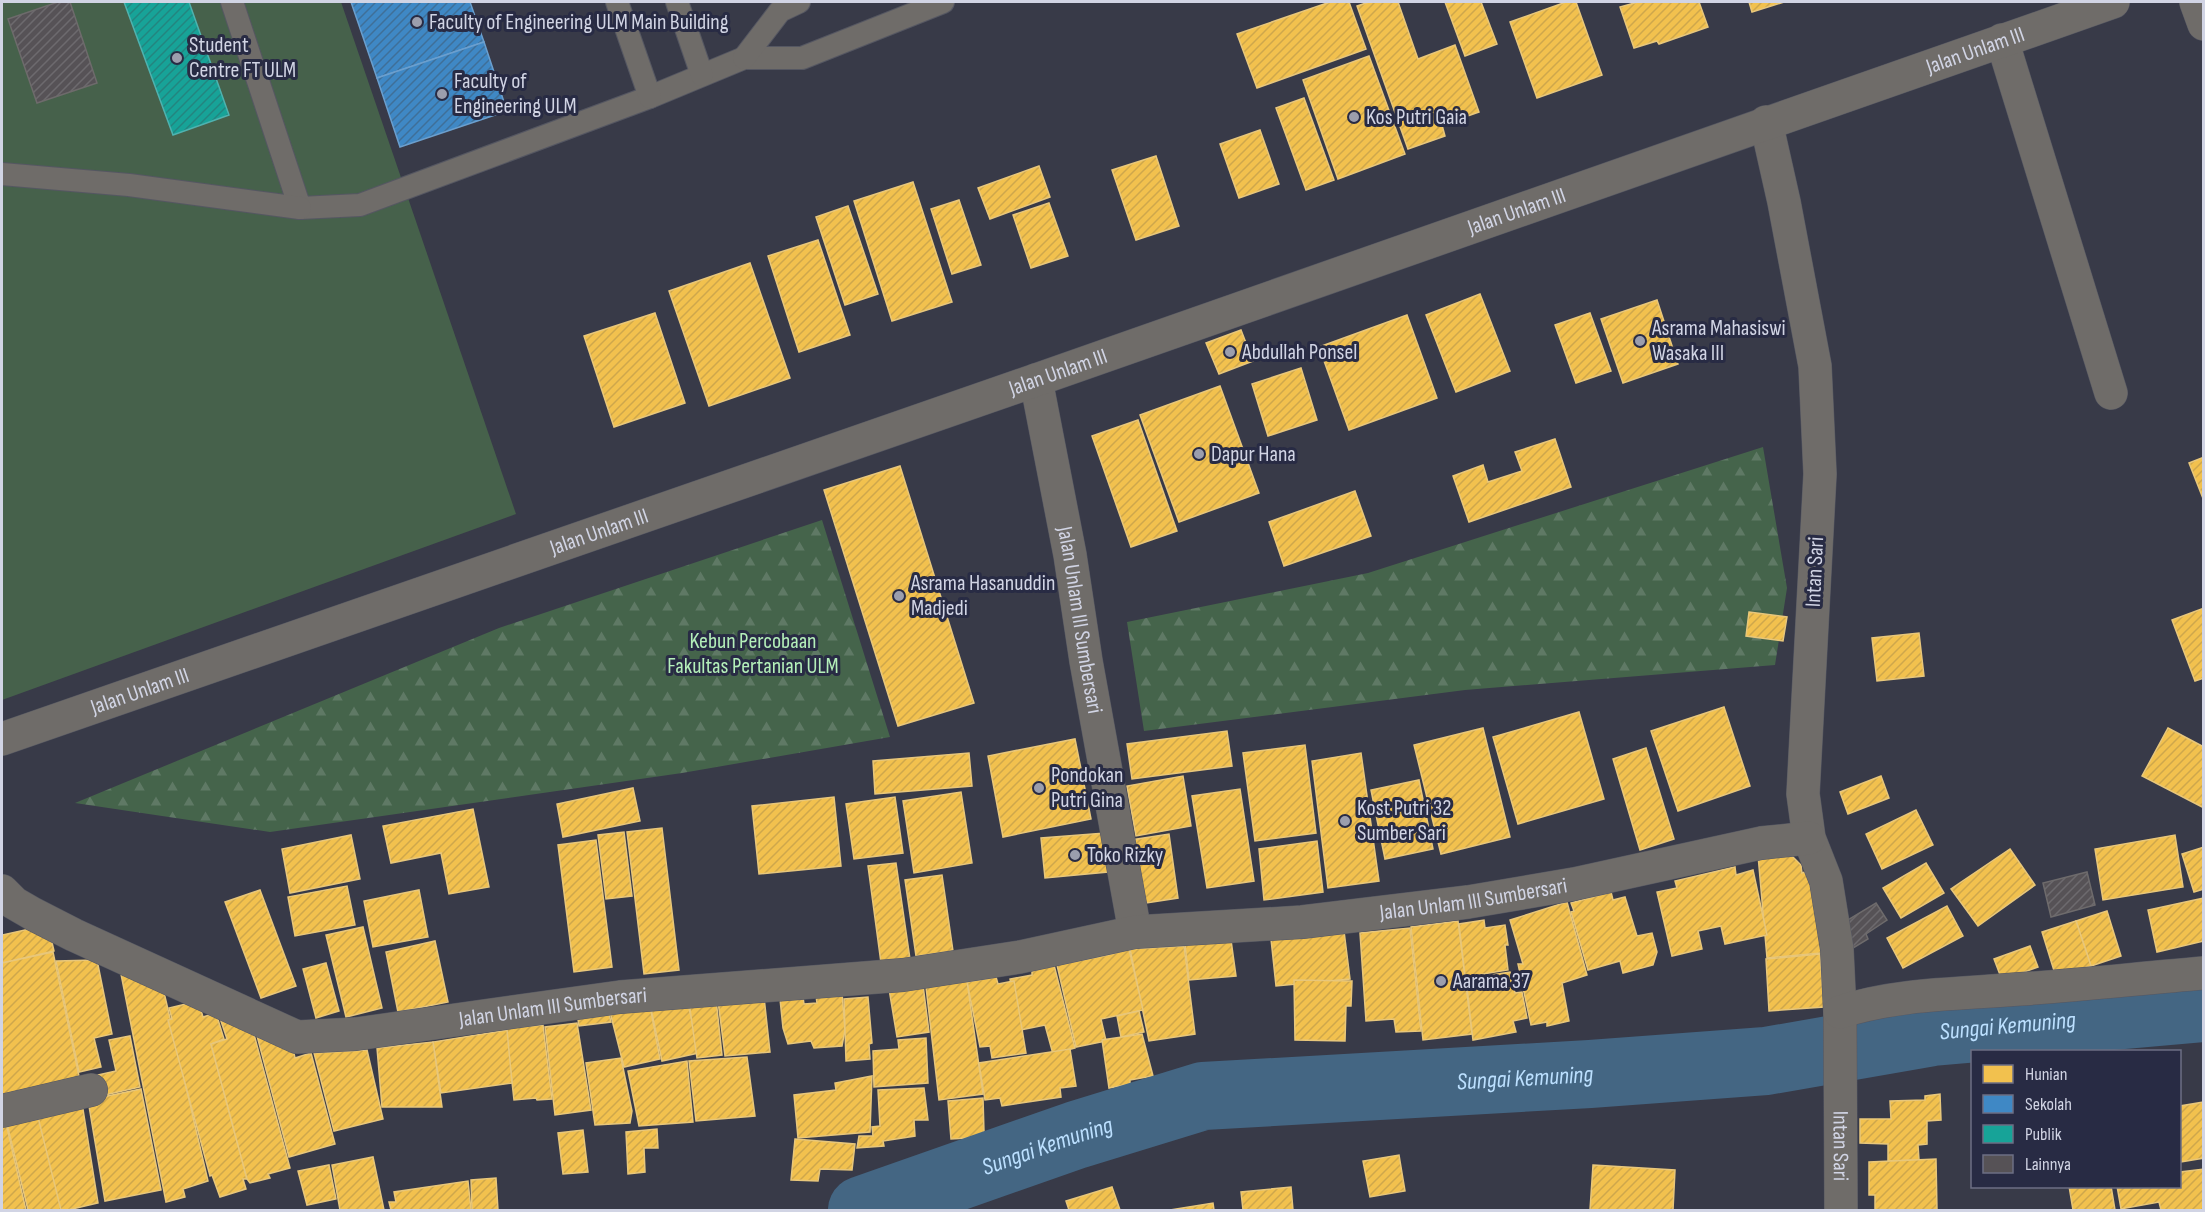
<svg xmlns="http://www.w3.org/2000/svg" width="2205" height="1212" font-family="'Sofia Sans Condensed',sans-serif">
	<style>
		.forest { fill: url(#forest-firs) }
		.park { fill: #46614b }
		.homes { fill: url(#homes-hatch); stroke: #e8c77b; stroke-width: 1.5 }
		.schools { fill: url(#schools-hatch); stroke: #6b9fce; stroke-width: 1.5 }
		.public { fill: url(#public-hatch); stroke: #4fb2af; stroke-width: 1.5 }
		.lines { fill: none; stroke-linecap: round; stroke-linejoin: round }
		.river { stroke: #446683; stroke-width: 68 }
		.building { fill: url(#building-hatch); stroke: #6e6b6c; stroke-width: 1.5 }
		.lane-casing { stroke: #555762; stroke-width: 24 }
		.street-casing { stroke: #555762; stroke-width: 34 }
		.lane { stroke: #6f6c69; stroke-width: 22 }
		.street { stroke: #6f6c69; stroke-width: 33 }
		.poi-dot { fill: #9b9ead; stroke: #282b44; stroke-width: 2 }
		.labels { text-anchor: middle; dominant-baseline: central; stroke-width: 6; stroke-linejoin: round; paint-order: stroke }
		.poi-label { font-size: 22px; fill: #d1d4e4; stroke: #282b44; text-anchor: start }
		.street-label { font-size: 22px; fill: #d1d4e4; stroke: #282b44 }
		.park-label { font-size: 22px; fill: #b4efb9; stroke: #282b44 }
		.water-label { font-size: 24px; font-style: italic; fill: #bce0ff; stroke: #282b44 }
	</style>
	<defs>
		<pattern id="forest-firs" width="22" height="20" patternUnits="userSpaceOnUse" patternTransform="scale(1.5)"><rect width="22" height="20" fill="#45644b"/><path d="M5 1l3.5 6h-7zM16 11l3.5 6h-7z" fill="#5f7965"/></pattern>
		<pattern id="homes-hatch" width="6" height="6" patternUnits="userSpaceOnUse" patternTransform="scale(1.5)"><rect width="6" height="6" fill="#f2c14e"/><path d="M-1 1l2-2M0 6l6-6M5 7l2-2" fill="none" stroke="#cea74c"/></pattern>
		<pattern id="schools-hatch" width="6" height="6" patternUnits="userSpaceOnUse" patternTransform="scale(1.5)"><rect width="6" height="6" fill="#3f88c5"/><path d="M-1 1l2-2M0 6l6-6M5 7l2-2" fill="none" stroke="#3f6f98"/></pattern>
		<pattern id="public-hatch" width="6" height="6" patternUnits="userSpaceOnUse" patternTransform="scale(1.5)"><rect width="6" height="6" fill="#17a398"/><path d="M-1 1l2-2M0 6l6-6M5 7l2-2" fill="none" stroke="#23857f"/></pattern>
		<pattern id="building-hatch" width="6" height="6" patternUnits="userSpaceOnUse" patternTransform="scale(1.5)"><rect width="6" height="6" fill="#565256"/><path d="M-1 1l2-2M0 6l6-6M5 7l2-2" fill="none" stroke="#6d6a6e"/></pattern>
	</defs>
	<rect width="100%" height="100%" fill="#383a48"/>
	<g class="forest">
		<path d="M1763 447 1787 588 1775 665 1465 690 1144 731 1127 622 1368 573Z"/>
		<path d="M822 520 890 737 682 773 270 832 75 803 499 628Z"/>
	</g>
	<path class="park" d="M2 2H341L516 514 2 700Z"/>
	<g class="homes">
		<path d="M1330 2H1349L1366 49 1257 88 1237 34Z"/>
		<path d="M1369 2H1398L1418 59 1455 45 1479 112 1442 125 1445 136 1408 149 1357 6Z"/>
		<path d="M1445 2H1481L1497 44 1465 56Z"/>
		<path d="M1566 2H1576L1602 75 1537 98 1510 22Z"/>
		<path d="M1638 2H1699L1708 27 1659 44 1657 41 1634 48 1620 7Z"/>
		<path d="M1749 2H1784L1752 12Z"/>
		<path d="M1369 56 1405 154 1338 179 1303 80Z"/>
		<path d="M1304 98 1334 180 1306 190 1276 108Z"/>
		<path d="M1260 130 1279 184 1239 198 1220 144Z"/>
		<path d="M1156 156 1179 226 1136 240 1112 170Z"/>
		<path d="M1039 166 1050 197 990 219 978 188Z"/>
		<path d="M913 182 952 302 892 321 854 201Z"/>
		<path d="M959 200 981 265 952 274 931 209Z"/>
		<path d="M1049 203 1068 256 1031 268 1013 215Z"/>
		<path d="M848 206 878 294 845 305 816 217Z"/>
		<path d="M818 240 850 335 799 352 768 256Z"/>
		<path d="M750 263 790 378 709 406 669 291Z"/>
		<path d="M1480 294 1510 371 1456 392 1426 315Z"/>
		<path d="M1657 300 1678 364 1623 383 1601 319Z"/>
		<path d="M655 313 685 403 614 427 584 336Z"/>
		<path d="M1590 313 1611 371 1576 383 1555 325Z"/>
		<path d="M1407 315 1437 398 1349 430 1319 347Z"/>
		<path d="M1241 330 1253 361 1219 374 1206 343Z"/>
		<path d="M1301 368 1317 420 1268 436 1252 384Z"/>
		<path d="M1220 386 1259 493 1179 522 1140 415Z"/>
		<path d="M1138 420 1177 531 1131 547 1092 436Z"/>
		<path d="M1555 439 1571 487 1469 522 1453 476 1483 465 1488 482 1522 471 1515 452Z"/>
		<path d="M2204 457V501L2189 463Z"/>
		<path d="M900 466 974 703 898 726 824 490Z"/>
		<path d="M1355 491 1371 536 1284 566 1269 522Z"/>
		<path d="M2204 608V678L2195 681 2172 620Z"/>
		<path d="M1749 612 1787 617 1783 641 1746 636Z"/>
		<path d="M1919 633 1924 676 1877 681 1872 638Z"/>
		<path d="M1724 707 1750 786 1678 811 1651 731Z"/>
		<path d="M1579 712 1604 799 1518 824 1493 737Z"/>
		<path d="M1483 728 1510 837 1441 854 1414 745Z"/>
		<path d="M2168 728 2204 747V808L2142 776Z"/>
		<path d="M1227 731 1232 766 1132 779 1127 744Z"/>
		<path d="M1075 739 1091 819 1003 837 988 756Z"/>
		<path d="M1305 745 1316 833 1255 841 1243 753Z"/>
		<path d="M1646 748 1674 839 1640 850 1613 759Z"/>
		<path d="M969 753 972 786 875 794 873 761Z"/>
		<path d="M1361 753 1379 881 1328 888 1312 761Z"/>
		<path d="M1183 776 1191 826 1136 836 1127 786Z"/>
		<path d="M1881 776 1889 798 1848 814 1840 792Z"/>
		<path d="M1419 780 1433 849 1385 859 1371 790Z"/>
		<path d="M633 788 640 821 563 837 557 804Z"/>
		<path d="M1240 789 1254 881 1207 888 1192 796Z"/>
		<path d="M961 792 972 863 914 873 903 801Z"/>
		<path d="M834 797 841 866 759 874 752 806Z"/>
		<path d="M895 797 903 853 854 859 846 804Z"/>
		<path d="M473 809 489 887 449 894 441 853 391 863 383 826Z"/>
		<path d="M1916 810 1933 845 1882 869 1866 834Z"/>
		<path d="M662 828 679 970 644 974 627 832Z"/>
		<path d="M624 832 632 896 606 899 598 835Z"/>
		<path d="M1105 833 1108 872 1045 878 1041 838Z"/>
		<path d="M1169 834 1178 898 1140 904 1131 840Z"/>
		<path d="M351 835 360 879 290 893 282 849Z"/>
		<path d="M2175 835 2183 887 2103 900 2095 849Z"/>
		<path d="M596 840 612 967 574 972 558 845Z"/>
		<path d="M1317 841 1323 892 1264 900 1259 849Z"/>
		<path d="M2204 847V889L2194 892 2182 854Z"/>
		<path d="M2010 849 2035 885 1978 926 1951 889Z"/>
		<path d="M1789 853 1801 865 1802 873 1805 872 1815 890 1821 953 1767 958 1758 855Z"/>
		<path d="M896 863 910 959 881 963 868 866Z"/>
		<path d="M1926 863 1944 893 1901 918 1883 888Z"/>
		<path d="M1735 867 1736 875 1753 870 1767 935 1725 944 1721 926 1698 931 1702 949 1672 956 1657 892 1677 888 1675 881Z"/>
		<path d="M942 875 953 951 916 956 905 880Z"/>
		<path d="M347 886 355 925 295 936 288 897Z"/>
		<path d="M260 890 296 986 261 998 225 902Z"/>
		<path d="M419 890 428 937 373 947 364 901Z"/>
		<path d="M1611 892 1613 900 1625 897 1637 936 1652 933 1657 952 1653 965 1623 973 1620 961 1588 970 1571 912 1574 911 1571 903Z"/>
		<path d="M2204 898V941L2157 952 2148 910Z"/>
		<path d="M1567 902 1587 975 1562 983 1569 1021 1547 1026V1022L1531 1025 1518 964H1523L1510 920Z"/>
		<path d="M1947 906 1963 936 1903 968 1887 938Z"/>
		<path d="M2107 911 2121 956 2091 966 2076 921Z"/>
		<path d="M1484 920 1485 928 1505 925 1508 945H1505L1508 970 1465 977 1459 924Z"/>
		<path d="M1458 921 1472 1034 1423 1040 1411 927Z"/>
		<path d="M2076 921 2091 966 2056 977 2042 932Z"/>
		<path d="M363 927 382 1008 346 1017 326 935Z"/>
		<path d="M34 928 50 934 54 951 2 963V935Z"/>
		<path d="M1410 928 1421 1031 1396 1032 1394 1019 1366 1021 1360 933Z"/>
		<path d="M1344 931 1350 979 1276 986 1271 939Z"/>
		<path d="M1231 940 1236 976 1189 980 1185 945Z"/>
		<path d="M435 941 448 1002 398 1012 386 952Z"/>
		<path d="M1184 946 1195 1034 1149 1041 1130 949Z"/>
		<path d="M2030 946 2038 967 2002 980 1994 959Z"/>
		<path d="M1129 949 1143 1010 1101 1019 1106 1041 1076 1047 1057 965 1108 955Z"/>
		<path d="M53 952 80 1081 3 1099 2 1091V963Z"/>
		<path d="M1820 954 1824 1007 1769 1011 1766 959Z"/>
		<path d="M97 960 112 1034 94 1038 101 1067 79 1072 56 961Z"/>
		<path d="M326 963 339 1011 316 1018 303 969Z"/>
		<path d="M1054 965 1075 1048 1053 1054 1045 1025 1020 1030 1010 979 1032 975V971Z"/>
		<path d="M120 969 163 988 208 1181 183 1189 185 1197 166 1202Z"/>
		<path d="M1510 972 1515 993 1522 992 1527 1018 1513 1021 1516 1032 1473 1040 1466 979Z"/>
		<path d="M996 977 998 984 1014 981 1026 1053 992 1058 990 1046 980 1047 967 982Z"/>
		<path d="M1294 980 1352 981 1351 1006H1346L1345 1041 1295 1040Z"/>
		<path d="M967 981 983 1094 939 1100 926 987Z"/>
		<path d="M923 985 929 1032 897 1037 889 989Z"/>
		<path d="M842 993 845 1030 842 1046 814 1048 811 1041 788 1044 783 1028 780 999 803 997 804 1004 817 1003 816 996Z"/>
		<path d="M764 997 770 1052 725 1056 718 1001Z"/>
		<path d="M868 997 872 1043 869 1044 870 1059 846 1061 844 999Z"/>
		<path d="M687 999 699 1053 662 1061 650 1004Z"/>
		<path d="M716 999 722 1055 697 1058 689 1002Z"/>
		<path d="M194 1002 200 1007 203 1017 216 1013 224 1039 211 1044 247 1179H243L246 1189 220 1197 212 1175 210 1176 168 1020 172 1019 169 1008Z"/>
		<path d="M650 1006 660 1059 624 1067 610 1012Z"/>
		<path d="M608 1010 611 1022 579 1026 577 1013Z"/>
		<path d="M1139 1011 1144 1032 1121 1037 1117 1016Z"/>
		<path d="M220 1018 252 1027 290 1168 268 1174 270 1178 250 1183 247 1179 211 1044 227 1039Z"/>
		<path d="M577 1023 591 1110 555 1115 545 1027Z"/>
		<path d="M543 1025 552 1099 537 1100 536 1098 514 1100 506 1028Z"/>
		<path d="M507 1030 512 1083 441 1093 433 1042Z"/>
		<path d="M256 1032 292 1045 295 1058 311 1053 335 1144 289 1157Z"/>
		<path d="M1142 1034 1153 1076 1130 1080V1084L1109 1088 1102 1040Z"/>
		<path d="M130 1036 140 1087 96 1097 93 1076 116 1071 109 1040Z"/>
		<path d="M926 1038 928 1083 874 1087 873 1051 899 1049 898 1040Z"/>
		<path d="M433 1042 442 1107H382L377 1048Z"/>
		<path d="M1070 1049 1076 1086 1060 1088 1061 1097 1002 1106 1000 1098 985 1100 979 1063Z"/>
		<path d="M367 1050 383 1119 334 1131 314 1053Z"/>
		<path d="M747 1057 755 1116 696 1121 689 1061Z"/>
		<path d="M621 1058 632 1111 630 1123 595 1125 586 1063Z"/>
		<path d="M687 1061 693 1122 639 1126 628 1071Z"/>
		<path d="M872 1076 870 1132 798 1138 794 1095 836 1090 835 1083Z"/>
		<path d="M924 1088 928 1120H914L915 1136 883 1141 884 1146 857 1148 859 1136H873L872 1127 880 1126 878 1090Z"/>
		<path d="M141 1089 161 1190 105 1201 88 1100Z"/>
		<path d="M1940 1094 1941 1120 1927 1121V1144L1918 1145 1919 1160 1888 1161V1144L1860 1143V1119H1891L1890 1101 1925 1100V1096Z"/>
		<path d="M983 1098 984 1132 968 1138 951 1139 948 1101Z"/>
		<path d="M2204 1102V1158L2180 1162V1106Z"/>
		<path d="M82 1103 98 1203 68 1210H53L36 1111Z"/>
		<path d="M36 1109 61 1210H28L5 1116Z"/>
		<path d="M6 1123 26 1210H2V1124Z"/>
		<path d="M657 1129 658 1148H644L645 1172 628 1174 626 1132Z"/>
		<path d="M583 1130 588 1172 563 1174 558 1133Z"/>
		<path d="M795 1139 855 1144 852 1170 820 1169 818 1181 791 1180Z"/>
		<path d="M1399 1155 1405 1191 1370 1197 1363 1161Z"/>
		<path d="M373 1157 384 1210H340L332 1165Z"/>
		<path d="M1936 1159 1937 1210H1875V1195H1869V1162Z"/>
		<path d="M329 1165 336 1199 307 1205 298 1171Z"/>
		<path d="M1593 1165 1675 1170 1673 1210H1590Z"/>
		<path d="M2204 1169V1210H2161L2159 1202 2121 1209 2117 1186H2180V1172Z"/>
		<path d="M496 1178 498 1210H472L471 1180Z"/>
		<path d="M468 1181 471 1210H391L389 1202H396L394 1192Z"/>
		<path d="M2069 1186H2111L2115 1210H2073Z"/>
		<path d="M1112 1187 1120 1210H1069L1066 1201Z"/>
		<path d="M1291 1187 1293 1210H1243L1241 1192Z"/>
		<path d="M1213 1203 1214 1210H1170Z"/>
	</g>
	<g class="schools">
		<path d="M351 2H470L484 42 377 78Z"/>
		<path d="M484 42 507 111 400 147 377 78Z"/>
	</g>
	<path class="public" d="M124 2H189L229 115 173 135Z"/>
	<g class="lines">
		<path class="river" id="s1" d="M862 1210 1076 1135 1203 1096 1590 1074 1766 1061 1933 1032 2204 1008"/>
	</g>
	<g class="building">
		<path d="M58 2H70L97 83 37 103 8 19Z"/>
		<path d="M2087 872 2095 905 2051 917 2043 883Z"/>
		<path d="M1876 903 1887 920 1866 934 1868 939 1853 948 1846 921Z"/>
	</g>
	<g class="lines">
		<g class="lane-casing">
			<g id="lane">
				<path d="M232 2 300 208 360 205 650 97 744 58H802L943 2"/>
				<path d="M617 2 650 97"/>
				<path d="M677 2 702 75"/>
				<path d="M744 58 780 11 799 2"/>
				<path d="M2 174 129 185 300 208"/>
			</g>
		</g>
		<g class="street-casing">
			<g id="street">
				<path d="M2196 2 2204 24"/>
				<path d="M2002 40 2111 393"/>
				<path id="s2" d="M1766 122 1784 202 1815 366 1820 474 1803 794 1809 838 1826 881 1837 949 1840 1012 1841 1210"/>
				<path id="s3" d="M1036 380 1070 555 1086 661 1135 932"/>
				<path id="s4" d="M2 739 1036 380 2113 2"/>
				<path id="s5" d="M2 891 14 903 33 914 74 935 297 1037 356 1034 620 997 903 975 1020 957 1135 932 1302 922 1468 902 1574 884 1761 843 1809 838"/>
				<path d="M1840 1012C1898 993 1961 994 2021 989 2082 985 2143 978 2204 973"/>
				<path d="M2 1111 91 1090"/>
			</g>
		</g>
		<use href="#lane" class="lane"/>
		<use href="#street" class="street"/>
	</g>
	<g class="poi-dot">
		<circle cx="417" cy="22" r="6"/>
		<circle cx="177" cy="58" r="6"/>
		<circle cx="442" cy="94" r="6"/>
		<circle cx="1354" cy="117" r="6"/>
		<circle cx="1640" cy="341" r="6"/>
		<circle cx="1230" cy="352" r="6"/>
		<circle cx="1199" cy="454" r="6"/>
		<circle cx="899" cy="596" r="6"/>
		<circle cx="1039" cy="788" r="6"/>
		<circle cx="1345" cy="821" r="6"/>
		<circle cx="1075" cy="855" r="6"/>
		<circle cx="1441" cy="981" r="6"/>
	</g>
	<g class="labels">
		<g class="poi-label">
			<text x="429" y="22">Faculty of Engineering ULM Main Building</text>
			<text x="189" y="45">Student<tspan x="189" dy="25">Centre FT ULM</tspan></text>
			<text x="454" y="81">Faculty of<tspan x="454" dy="25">Engineering ULM</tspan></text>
			<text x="1366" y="117">Kos Putri Gaia</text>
			<text x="1652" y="328">Asrama Mahasiswi<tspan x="1652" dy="25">Wasaka III</tspan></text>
			<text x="1242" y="352">Abdullah Ponsel</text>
			<text x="1211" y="454">Dapur Hana</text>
			<text x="911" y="583">Asrama Hasanuddin<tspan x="911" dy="25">Madjedi</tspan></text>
			<text x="1051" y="775">Pondokan<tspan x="1051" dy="25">Putri Gina</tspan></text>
			<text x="1357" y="808">Kost Putri 32<tspan x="1357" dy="25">Sumber Sari</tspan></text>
			<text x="1087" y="855">Toko Rizky</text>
			<text x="1453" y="981">Aarama 37</text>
		</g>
		<g class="street-label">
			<text stroke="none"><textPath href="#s4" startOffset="2090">Jalan Unlam III</textPath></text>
			<text stroke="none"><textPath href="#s4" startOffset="1604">Jalan Unlam III</textPath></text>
			<text stroke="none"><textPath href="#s4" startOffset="1118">Jalan Unlam III</textPath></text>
			<text stroke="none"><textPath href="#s4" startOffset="632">Jalan Unlam III</textPath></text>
			<text transform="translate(1815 572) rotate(-87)">Intan Sari</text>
			<text stroke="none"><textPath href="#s3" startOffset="244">Jalan Unlam III Sumbersari</textPath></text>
			<text stroke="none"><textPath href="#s4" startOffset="146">Jalan Unlam III</textPath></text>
			<text stroke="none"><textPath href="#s5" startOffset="1516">Jalan Unlam III Sumbersari</textPath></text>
			<text stroke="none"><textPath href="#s5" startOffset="588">Jalan Unlam III Sumbersari</textPath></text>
			<text stroke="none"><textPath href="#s2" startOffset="1034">Intan Sari</textPath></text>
		</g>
		<g class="park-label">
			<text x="753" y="641">Kebun Percobaan<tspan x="753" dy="25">Fakultas Pertanian ULM</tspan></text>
		</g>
		<g class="water-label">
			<text stroke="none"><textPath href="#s1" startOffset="1168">Sungai Kemuning</textPath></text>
			<text stroke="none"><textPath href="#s1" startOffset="682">Sungai Kemuning</textPath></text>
			<text stroke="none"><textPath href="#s1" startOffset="196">Sungai Kemuning</textPath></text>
		</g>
	</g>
	<rect width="2205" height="1212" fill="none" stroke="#d1d4e4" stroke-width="6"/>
	<rect x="1971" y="1050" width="210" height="138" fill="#282b44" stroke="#6c6f84" stroke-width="1.5"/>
	<rect x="1983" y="1065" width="30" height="18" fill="#f2c14e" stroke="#6c6f84" stroke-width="1.5"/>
	<text x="2025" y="1080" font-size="18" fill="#d1d4e4">Hunian</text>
	<rect x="1983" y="1095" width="30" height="18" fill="#3f88c5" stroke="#6c6f84" stroke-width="1.5"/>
	<text x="2025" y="1110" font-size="18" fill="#d1d4e4">Sekolah</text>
	<rect x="1983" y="1125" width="30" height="18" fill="#17a398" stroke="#6c6f84" stroke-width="1.5"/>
	<text x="2025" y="1140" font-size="18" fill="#d1d4e4">Publik</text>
	<rect x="1983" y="1155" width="30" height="18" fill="#565256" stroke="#6c6f84" stroke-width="1.5"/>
	<text x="2025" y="1170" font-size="18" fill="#d1d4e4">Lainnya</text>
</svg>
